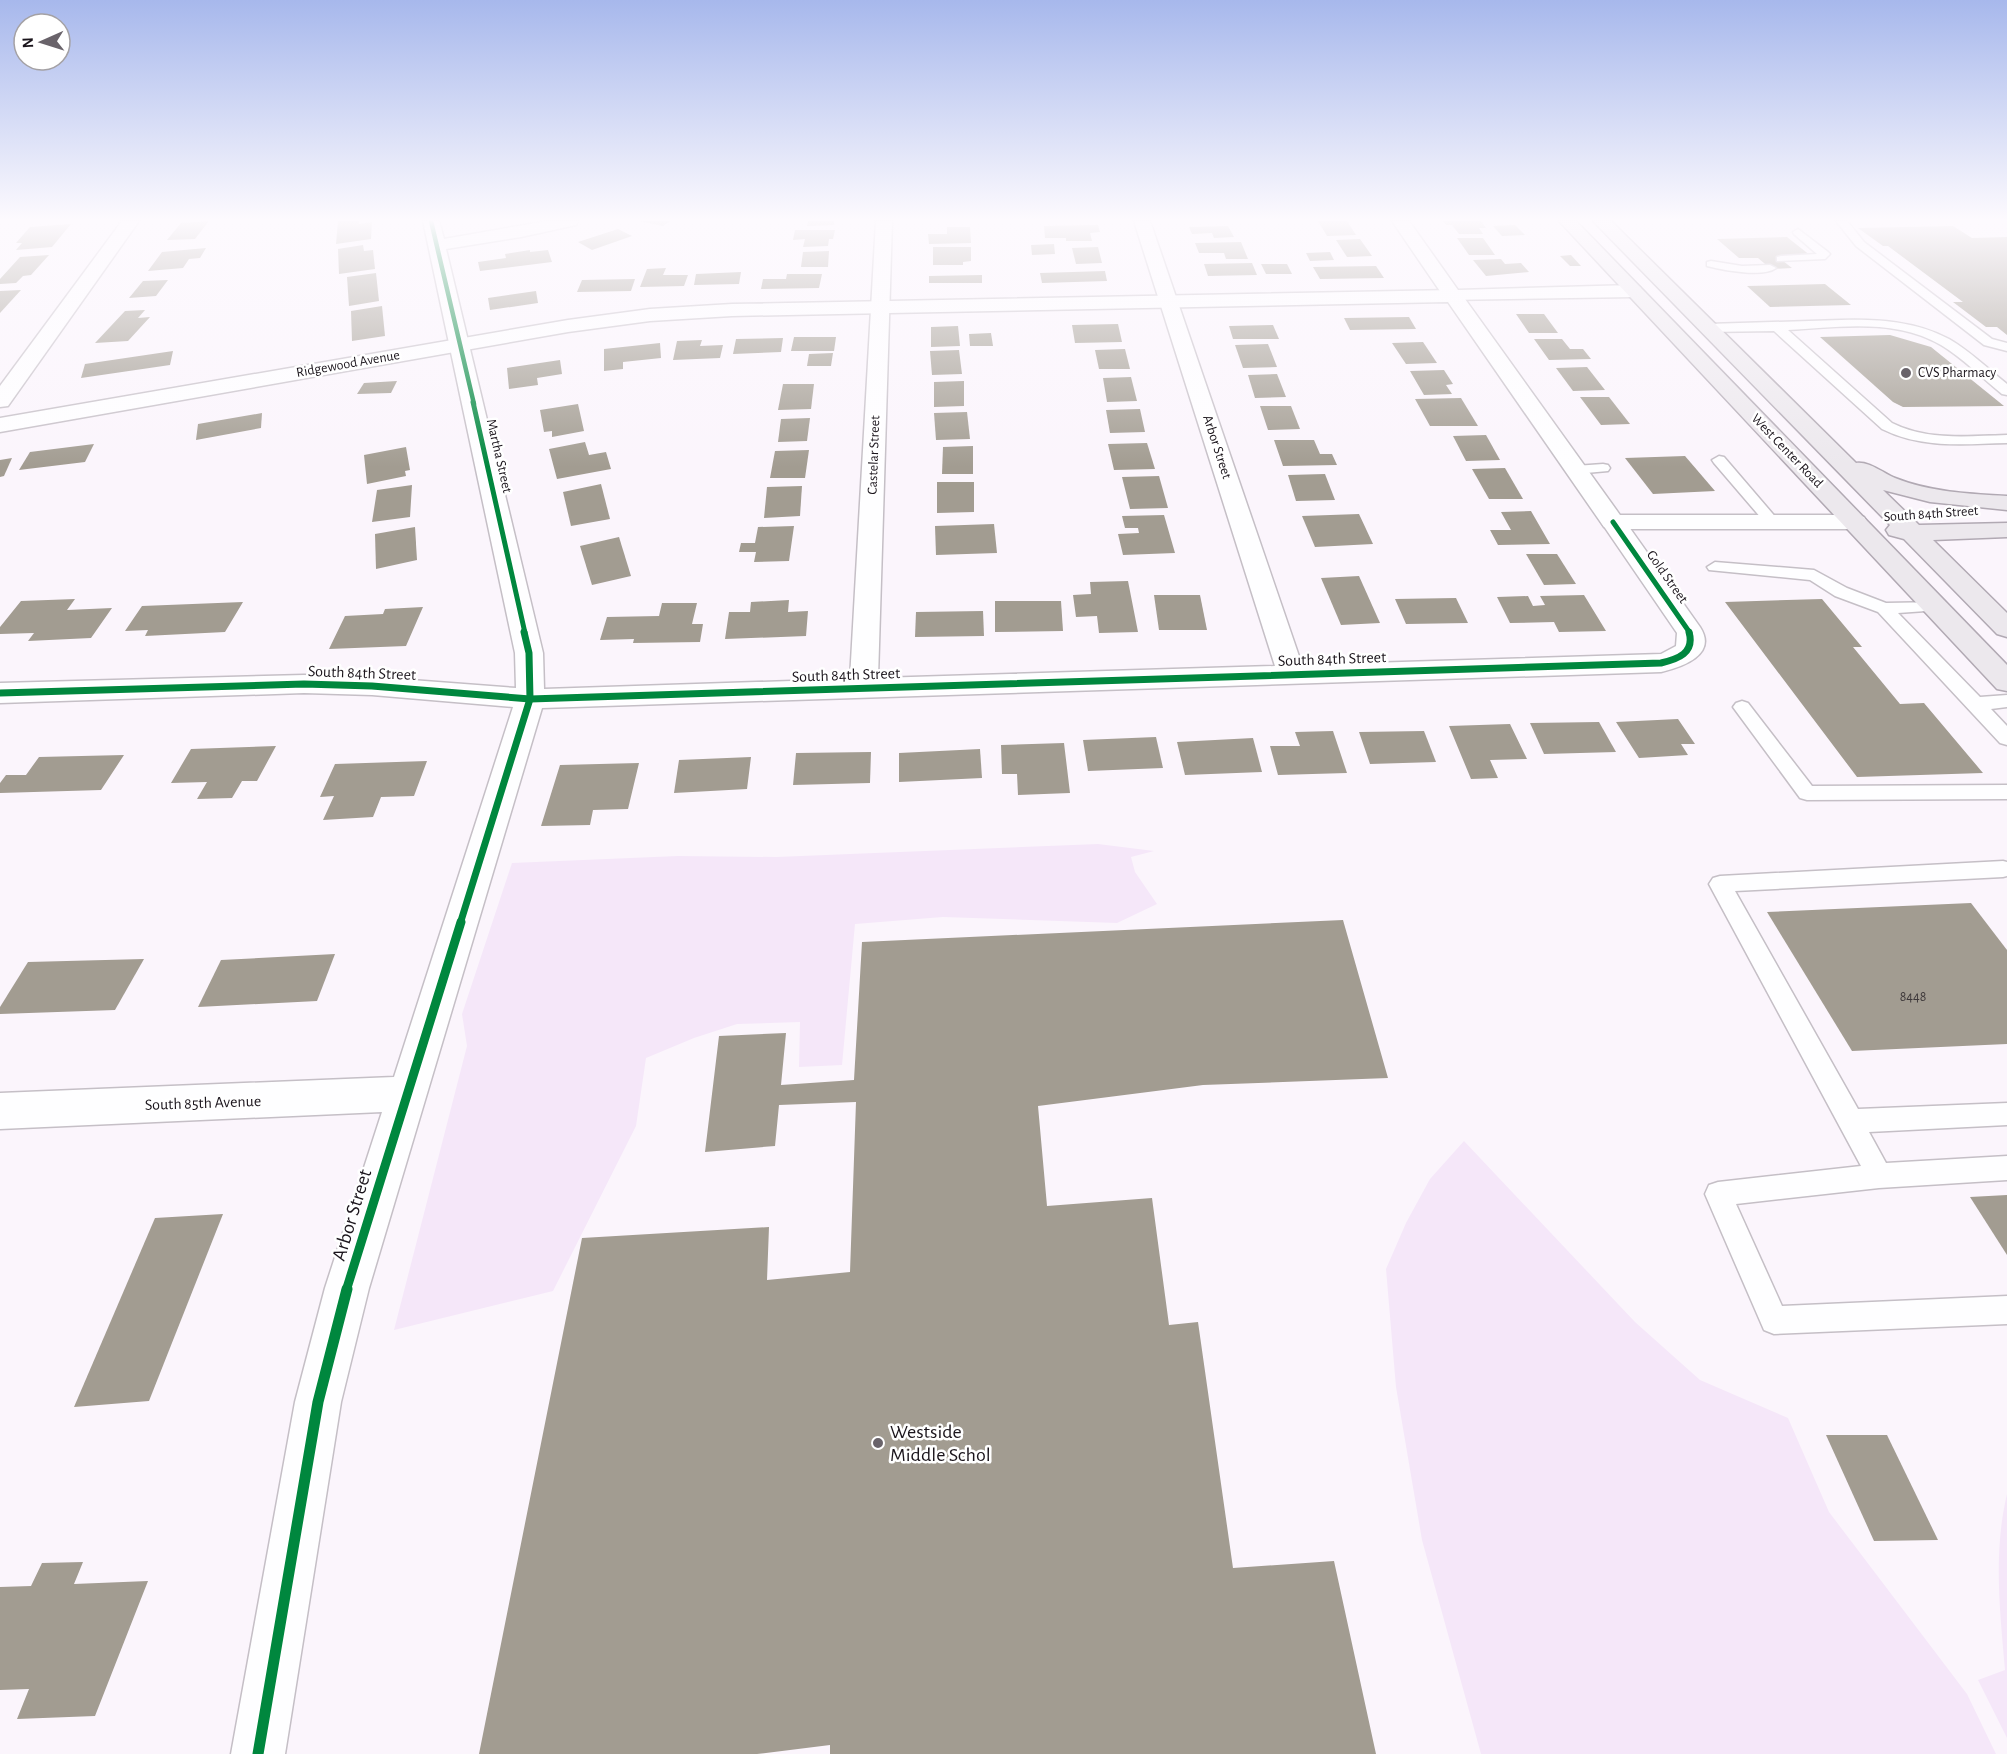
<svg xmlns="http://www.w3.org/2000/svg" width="2007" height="1754" font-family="'Alegreya Sans',sans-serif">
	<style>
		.green { fill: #f5e7f9 }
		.building { fill: #a29c91 }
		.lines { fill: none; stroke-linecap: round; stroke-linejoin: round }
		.lane-casing { stroke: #c5bfc6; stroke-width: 3 }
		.street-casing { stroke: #c5bfc6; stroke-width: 3 }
		.secondary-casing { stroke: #c5bfc6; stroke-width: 3 }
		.primary-casing { stroke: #b1a9b3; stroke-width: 3 }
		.lane { fill: #fefeff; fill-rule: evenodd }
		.street { fill: #fefeff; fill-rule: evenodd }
		.secondary { fill: #fefeff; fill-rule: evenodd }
		.primary { fill: #ece8ed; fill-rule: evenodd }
		.cycleway-far4-casing { stroke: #fff; stroke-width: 7 }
		.cycleway-far3-casing { stroke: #fff; stroke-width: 8 }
		.cycleway-far2-casing { stroke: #fff; stroke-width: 10 }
		.cycleway-far1-casing { stroke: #fff; stroke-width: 13 }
		.cycleway-casing { stroke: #fff; stroke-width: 15 }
		.cycleway-far4 { stroke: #00873e; stroke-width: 4.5 }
		.cycleway-far3 { stroke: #00873e; stroke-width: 5 }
		.cycleway-far2 { stroke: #00873e; stroke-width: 7 }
		.cycleway-far1 { stroke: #00873e; stroke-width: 9 }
		.cycleway { stroke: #00873e; stroke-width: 11 }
		.poi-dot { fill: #69636a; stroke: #fff; stroke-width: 2 }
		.labels { text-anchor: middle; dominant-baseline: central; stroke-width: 5; stroke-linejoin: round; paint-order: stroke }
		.far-street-label { font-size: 14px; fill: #1b151c; stroke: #fff }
		.far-poi-label { font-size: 14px; fill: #1b151c; stroke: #fff; text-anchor: start }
		.number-label { font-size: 14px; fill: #3d3739 }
		.street-label { font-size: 16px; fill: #1b151c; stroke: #fff }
		.near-street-label { font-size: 20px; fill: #1b151c; stroke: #fff }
		.near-poi-label { font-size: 20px; fill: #1b151c; stroke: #fff; text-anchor: start }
	</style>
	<rect width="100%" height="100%" fill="#fbf5fc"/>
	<g class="green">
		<path d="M1098 844 1154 851 1131 857 1135 872 1157 904 1117 923 943 917 855 924 842 1065 799 1067 800 1022 737 1024 694 1038 646 1058 636 1126 553 1291 394 1330 467 1046 462 1014 512 863 678 856 776 857Z"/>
		<path d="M1464 1141 1635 1322 1700 1380 1788 1418 1829 1512 1967 1694 1996 1754H1481L1422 1540 1396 1387 1386 1269 1406 1223 1430 1179Z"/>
		<path d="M2007 1494V1738L1978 1680 2005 1670C2000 1611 1993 1553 2007 1494Z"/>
	</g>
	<g class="building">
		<path d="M209 221 195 239 167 240 181 223Z"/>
		<path d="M338 221H359V224L372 222 371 239 336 244Z"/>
		<path d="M639 221H670L663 226Z"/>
		<path d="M808 221H834V225L807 226Z"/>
		<path d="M1318 221H1347L1356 235 1327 236Z"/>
		<path d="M1443 221H1481L1486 228H1479L1483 234H1459L1452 225H1446Z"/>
		<path d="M71 224 52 247 16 250 22 243H16L30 227Z"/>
		<path d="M1098 225 1100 232 1090 233 1092 241H1066V238H1045L1044 226Z"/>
		<path d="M1515 225 1525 235 1502 236 1493 226Z"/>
		<path d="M1228 226 1234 237 1214 238 1212 233 1192 234 1189 227Z"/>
		<path d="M1953 226 1972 238 2007 237V335L1997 327H1986L1953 302H1963L1888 246H1883L1858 228Z"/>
		<path d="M947 227H970L971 243 929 244 928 234H947Z"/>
		<path d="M618 229 632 236 592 250 578 242Z"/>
		<path d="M795 230H835L833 239H829L828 246 803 247 805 239 793 240Z"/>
		<path d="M1787 237 1811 256 1778 257 1792 268 1771 269 1758 258H1739L1717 239Z"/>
		<path d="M1457 238H1483L1495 255H1469Z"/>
		<path d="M1360 239 1372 256 1347 257 1336 240Z"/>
		<path d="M1241 242 1248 259H1226L1224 253H1199L1195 243Z"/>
		<path d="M1054 244 1055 254 1032 255 1031 245Z"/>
		<path d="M363 245 364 251 373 250 375 269 339 274 338 249Z"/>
		<path d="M933 247H971V261L963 262V265H933Z"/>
		<path d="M1098 247 1102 263 1076 264 1072 248Z"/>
		<path d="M206 248 200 258 189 259 183 268 148 271 162 252Z"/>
		<path d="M530 250V252L548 250 552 262 480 271 478 262 506 258 505 254Z"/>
		<path d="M829 251 828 267H801L803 252Z"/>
		<path d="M1330 252 1334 260 1310 261 1306 253Z"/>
		<path d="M49 255 31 275 23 276 16 283 0 284V279L20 257Z"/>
		<path d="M1571 255 1581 266H1570L1560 256Z"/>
		<path d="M1501 259 1505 264 1521 263 1529 272 1486 276 1473 260Z"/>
		<path d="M1252 263 1257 275 1208 276 1204 264Z"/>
		<path d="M1261 264H1287L1292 274H1266Z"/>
		<path d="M1376 266 1384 278 1320 279 1313 267Z"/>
		<path d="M666 268 663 275H688L684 286 640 287 647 269Z"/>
		<path d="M1105 271 1107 281 1042 283 1040 273Z"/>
		<path d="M741 272 739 284 694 285 696 274Z"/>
		<path d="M376 273 379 301 349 306 347 277Z"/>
		<path d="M787 274H822L819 288 761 289 763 279H786Z"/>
		<path d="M982 275V283H929V276Z"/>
		<path d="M635 279 631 291 577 292 582 280Z"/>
		<path d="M168 280 156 296 129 298 143 281Z"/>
		<path d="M1825 284 1851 305 1770 307 1747 286Z"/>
		<path d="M21 290 0 313V291Z"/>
		<path d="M536 291 538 303 490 310 488 298Z"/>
		<path d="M382 306 385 336 352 341 351 311Z"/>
		<path d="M145 310 138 318 150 317 128 341 95 343 125 311Z"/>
		<path d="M1516 314H1544L1558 333H1529Z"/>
		<path d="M1409 317 1416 329 1350 330 1344 318Z"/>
		<path d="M1118 324 1122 342 1075 343 1072 325Z"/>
		<path d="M1273 325 1279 339H1233L1229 326Z"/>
		<path d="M958 326 960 346 931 347V327Z"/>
		<path d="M991 333 993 346H970L969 334Z"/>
		<path d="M1890 335 1931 347 2004 406 1903 407 1893 402 1820 337Z"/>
		<path d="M794 337H836L834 351H791Z"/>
		<path d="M783 338 781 352 733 354 736 339Z"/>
		<path d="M1534 339H1562L1570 349H1583L1591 359 1549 360Z"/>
		<path d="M702 340 700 346 723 345 720 358 673 360 677 341Z"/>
		<path d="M1423 342 1437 363 1406 364 1392 343Z"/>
		<path d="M660 343 661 358 623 362V369L604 371V349Z"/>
		<path d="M1268 344 1277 367 1243 368 1235 345Z"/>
		<path d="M1125 349 1130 369H1099L1095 350Z"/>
		<path d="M959 350 962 374 932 375 930 351Z"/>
		<path d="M173 351 170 365 81 378 85 364Z"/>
		<path d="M833 353 831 366H807L809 354Z"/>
		<path d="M560 360 562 374 537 378 538 385 509 389 507 368Z"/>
		<path d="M1587 367 1605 390 1573 391 1556 368Z"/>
		<path d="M1444 370 1453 384 1446 385 1452 394 1424 395 1410 371Z"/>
		<path d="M1277 374 1286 397 1255 398 1248 375Z"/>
		<path d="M1131 377 1137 401 1107 402 1103 378Z"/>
		<path d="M397 381 391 393 357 394 364 383Z"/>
		<path d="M964 381V406L934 407V382Z"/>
		<path d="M783 384H814L811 409 778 410Z"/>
		<path d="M1580 397H1609L1630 424 1601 425Z"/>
		<path d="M1461 398 1478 426H1430L1415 399Z"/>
		<path d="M578 404 584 431 552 437V431L544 432 540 410Z"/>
		<path d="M1260 406H1291L1300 429 1268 430Z"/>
		<path d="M1140 409 1145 432 1110 433 1106 410Z"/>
		<path d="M967 412 970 439 936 440 934 413Z"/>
		<path d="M262 413 261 428 196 440 198 424Z"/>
		<path d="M810 418 807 441 778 442 781 419Z"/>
		<path d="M1486 435 1500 460 1466 461 1453 436Z"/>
		<path d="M1274 440H1314L1320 454H1332L1337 465 1283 466Z"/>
		<path d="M585 442 589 455 606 452 611 469 557 479 549 449Z"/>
		<path d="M1147 443 1155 469 1114 470 1108 444Z"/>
		<path d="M94 444 85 462 19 470 30 452Z"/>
		<path d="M973 446V474H942L943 447Z"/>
		<path d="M406 447 410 470 405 471 406 476 367 484 364 455Z"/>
		<path d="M809 450 805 478H770L775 451Z"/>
		<path d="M1685 456 1715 491 1653 494 1625 458Z"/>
		<path d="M12 458 4 476 0 477V460Z"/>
		<path d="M1505 468 1523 499H1489L1472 469Z"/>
		<path d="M1325 474 1335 500 1296 501 1288 475Z"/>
		<path d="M1159 476 1168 508 1130 509 1122 477Z"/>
		<path d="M937 482H974V512L937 513Z"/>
		<path d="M601 484 610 519 571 526 563 492Z"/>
		<path d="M412 485 410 517 372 522 377 490Z"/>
		<path d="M802 486 800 516 764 518 767 487Z"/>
		<path d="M1531 511 1550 544 1498 545 1490 530H1511L1501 512Z"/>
		<path d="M1359 514 1373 544 1315 547 1302 516Z"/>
		<path d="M1164 515 1175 553 1123 555 1118 534 1139 533 1138 528H1125L1122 516Z"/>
		<path d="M994 524 997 553 936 555 935 526Z"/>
		<path d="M794 526 789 561 754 562 756 552H739L741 543H755L758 527Z"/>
		<path d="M415 527 417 560 376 569 375 534Z"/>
		<path d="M619 537 631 576 592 585 580 546Z"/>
		<path d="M1526 554H1557L1576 584 1544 585Z"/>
		<path d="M1359 576 1380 623 1341 625 1321 578Z"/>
		<path d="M1128 581 1138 632 1099 633 1097 616 1076 617 1073 595 1091 594 1090 582Z"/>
		<path d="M1154 595H1200L1207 630H1159Z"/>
		<path d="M1584 595 1606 631 1559 632 1554 622 1510 623 1497 597 1528 596 1533 606 1545 605 1540 596Z"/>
		<path d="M1456 598 1468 623 1406 624 1395 599Z"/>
		<path d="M75 599 67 610 112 608 91 638 28 641 34 633 0 634V627L21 601Z"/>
		<path d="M1822 599 1862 647H1853L1900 704 1924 703 1983 773 1857 777 1725 602Z"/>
		<path d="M789 600 788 612 808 611 806 636 725 639 729 612H750L751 602Z"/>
		<path d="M995 601H1061L1063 631 995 632Z"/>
		<path d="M243 602 225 632 145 636 148 630 125 631 142 606Z"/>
		<path d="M662 603H697L692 624H703L700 642 633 643 634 639 600 640 607 617 659 616Z"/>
		<path d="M423 607 406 646 329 649 345 616 383 614 385 609Z"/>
		<path d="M983 611 984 636 915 637 916 612Z"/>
		<path d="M1678 719 1695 744H1681L1688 755 1639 758 1616 722Z"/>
		<path d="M1599 722 1616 752 1544 754 1530 723Z"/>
		<path d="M1510 724 1527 759 1490 760 1498 778 1471 779 1449 726Z"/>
		<path d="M1333 731 1347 773 1278 775 1270 746H1300L1295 732Z"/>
		<path d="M1424 731 1436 762 1370 764 1359 732Z"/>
		<path d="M1156 737 1163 768 1088 771 1083 740Z"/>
		<path d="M1253 738 1262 772 1185 775 1177 742Z"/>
		<path d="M1064 743 1070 793 1018 795 1017 774H1002L1001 745Z"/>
		<path d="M276 746 257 781H242L232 798 197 799 207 782 171 783 191 749Z"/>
		<path d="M980 749 982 778 899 782V753Z"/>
		<path d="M871 752 870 783 793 785 796 753Z"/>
		<path d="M124 755 101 790 0 793V783L6 775H26L39 757Z"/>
		<path d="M751 757 747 789 674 793 679 760Z"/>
		<path d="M427 761 414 796 381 797 373 817 323 820 334 796 320 797 335 764Z"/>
		<path d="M639 763 628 809 593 810 590 825 541 826 560 765Z"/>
		<path d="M1971 903 2007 950V1044L1852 1051 1767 912Z"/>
		<path d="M1343 920 1388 1078 1203 1085 1038 1106 1047 1206 1152 1198 1169 1325 1198 1322 1233 1568 1334 1561 1376 1754H830V1745L757 1754H479L582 1238 769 1227 767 1280 850 1272 856 1102 779 1105 775 1146 705 1152 719 1036 786 1033 781 1085 854 1080 862 942Z"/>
		<path d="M335 954 317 1001 198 1007 221 960Z"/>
		<path d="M144 959 115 1010 0 1014V1007L28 962Z"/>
		<path d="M2007 1195V1255L1970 1197Z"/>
		<path d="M223 1214 149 1401 74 1407 155 1218Z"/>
		<path d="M1826 1435H1887L1938 1540 1874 1541Z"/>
		<path d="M83 1562 74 1584 148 1581 95 1716 17 1719 29 1689 0 1690V1587L31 1586 42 1563Z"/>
	</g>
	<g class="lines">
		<g class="lane-casing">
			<g id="lane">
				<path d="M1836 221H1847L1864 242 1992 339 2007 343V351L1984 345 1856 246Z"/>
				<path d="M1798 229 1828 252 1830 254 1825 259 1777 261V257L1781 256 1817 254 1794 234 1793 232Z"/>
				<path d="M1711 261 1742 266 1770 265 1776 268C1763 278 1723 270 1707 266V262Z"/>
				<path d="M1841 320C1878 319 1915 321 1949 339 1970 351 1988 369 2007 384V395L2002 394C1982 378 1963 358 1941 345 1895 318 1838 327 1788 330L1892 423C1928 441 1968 436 2007 435V443C1964 444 1922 449 1882 429L1774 331 1708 332 1702 328 1708 324Z"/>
				<path d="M1719 456 1724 457 1778 520 1781 523 1778 526H1768L1714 463 1712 460Z"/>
				<path d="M1603 464 1608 465 1610 468 1608 471 1575 474 1568 470 1575 466Z"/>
				<path d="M1715 562 1814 570 1847 588 1886 603 1940 602 1942 606 1940 610 1898 613 1980 697 2007 695V707L1991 709 2007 726V745L2000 743 1878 612 1835 596 1810 580 1709 570 1707 567Z"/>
				<path d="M1742 701 1748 703 1812 786 2007 785V799L1807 800 1800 798 1733 707 1736 703Z"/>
				<path d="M2003 861 2007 862V876L2003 877 1735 891 1858 1109 2007 1103V1125L1869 1132 1886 1163 2007 1156V1180L1879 1188 1736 1204 1782 1306 2007 1296V1324L1774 1334 1764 1330 1705 1194 1709 1185 1718 1182 1861 1166 1709 884 1713 878 1720 876Z"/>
			</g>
		</g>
		<g class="street-casing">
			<g id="street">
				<path d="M122 221H139L8 406 0 407V386Z"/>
				<path d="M423 221H439L444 239 547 221H578L576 225 521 237 446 249 543 653 544 689 850 679 876 221H892L878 678 1275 666 1134 221H1150L1302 665 1661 654 1676 646 1677 633 1601 522 1604 517 1613 515 1622 517 1700 627C1718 655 1682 667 1661 672L542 708 369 1288 341 1402 285 1754H231L295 1402 325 1288 382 1112 0 1129V1093L394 1077 513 707 372 695 304 693 0 703V683L304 675 372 677 516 688 515 653Z"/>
				<path d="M1392 221H1409L1458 290 1633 285 1640 287 1642 291 1640 295 1633 297 1446 300Z"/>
			</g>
		</g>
		<g class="secondary-casing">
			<path id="secondary" d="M1453 290 1460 292 1620 515H1855L1864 517 1867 522 1864 527 1855 529H1613L1604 527 1448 302 732 316 650 321 568 332 0 432V418L568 320 650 309 732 304Z"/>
		</g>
		<g class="primary-casing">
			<g id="primary">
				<path d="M1559 221H1576L2007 665V691L1997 689Z"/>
				<path d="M1593 221H1611L1856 463C1869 461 1883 473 1895 478 1930 492 1969 494 2007 496V510L1930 502 1883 490 1919 525 2007 523V537L1933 540 2007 613V637L1997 634 1904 539 1889 535 1886 530 1890 525Z"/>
			</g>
		</g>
		<use href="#lane" class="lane"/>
		<use href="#street" class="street"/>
		<use href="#secondary" class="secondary"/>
		<use href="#primary" class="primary"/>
		<g class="cycleway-far4-casing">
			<path id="cycleway-far4" d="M431 221 474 404"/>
		</g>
		<g class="cycleway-far3-casing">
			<g id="cycleway-far3">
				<path d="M473 402 525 633"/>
				<path d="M1613 522 1690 633"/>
			</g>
		</g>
		<g class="cycleway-far2-casing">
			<g id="cycleway-far2">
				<path d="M0 693 304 684 372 686 530 699 1661 663C1678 659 1695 653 1689 632"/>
				<path d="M460 924 530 699 529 653 524 632"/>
			</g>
		</g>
		<g class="cycleway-far1-casing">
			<path id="cycleway-far1" d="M346 1291 461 922"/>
		</g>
		<g class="cycleway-casing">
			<path id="cycleway" d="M258 1754 318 1402 347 1289"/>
		</g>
		<use href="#cycleway-far4" class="cycleway-far4"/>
		<use href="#cycleway-far3" class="cycleway-far3"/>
		<use href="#cycleway-far2" class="cycleway-far2"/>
		<use href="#cycleway-far1" class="cycleway-far1"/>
		<use href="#cycleway" class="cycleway"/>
	</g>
	<linearGradient id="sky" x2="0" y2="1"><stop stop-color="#a7b8ec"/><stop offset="0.47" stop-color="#fdfafe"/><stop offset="1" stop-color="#fdfafe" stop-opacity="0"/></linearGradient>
	<rect width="2007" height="467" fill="url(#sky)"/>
	<g class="poi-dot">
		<circle cx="1906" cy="373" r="6"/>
		<circle cx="878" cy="1443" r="6"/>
	</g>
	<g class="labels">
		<g class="far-street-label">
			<text transform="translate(348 364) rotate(-10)">Ridgewood Avenue</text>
			<text transform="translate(1217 447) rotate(72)">Arbor Street</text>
			<text transform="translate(1787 451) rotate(46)">West Center Road</text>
			<text transform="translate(874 455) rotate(-88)">Castelar Street</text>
			<text transform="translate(499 456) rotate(77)">Martha Street</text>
			<text transform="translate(1931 514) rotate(-4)">South 84th Street</text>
			<text transform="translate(1667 577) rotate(55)">Gold Street</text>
		</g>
		<g class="far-poi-label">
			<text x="1918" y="373">CVS Pharmacy</text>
		</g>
		<g class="number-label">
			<text x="1913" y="997">8448</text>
		</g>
		<g class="street-label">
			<text transform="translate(1332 659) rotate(-2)">South 84th Street</text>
			<text transform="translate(362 673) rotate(2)">South 84th Street</text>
			<text transform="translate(846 675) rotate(-2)">South 84th Street</text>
			<text transform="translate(203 1103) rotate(-2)">South 85th Avenue</text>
		</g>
		<g class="near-street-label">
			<text transform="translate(352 1215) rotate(-73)">Arbor Street</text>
		</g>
		<g class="near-poi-label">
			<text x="890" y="1432">Westside<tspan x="890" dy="23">Middle Schol</tspan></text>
		</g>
	</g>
	<g transform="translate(42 42) rotate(267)"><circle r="28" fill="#ffffff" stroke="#a4a1a4" stroke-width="1.5"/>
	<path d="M0-4.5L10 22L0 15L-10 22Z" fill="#69636a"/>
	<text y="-9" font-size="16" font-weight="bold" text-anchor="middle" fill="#1b151c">N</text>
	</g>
</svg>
